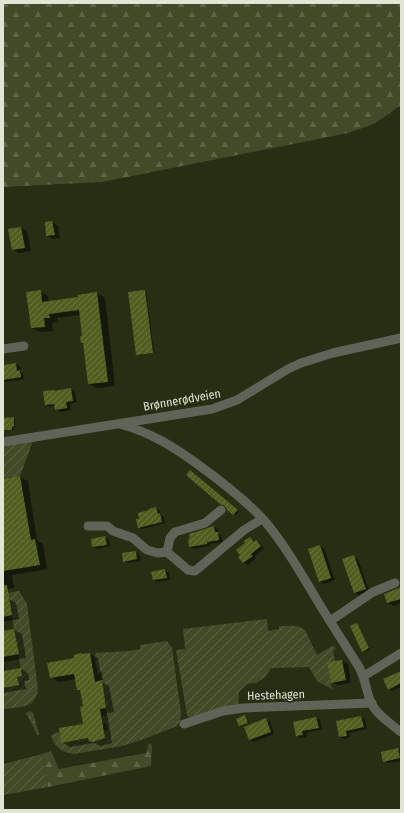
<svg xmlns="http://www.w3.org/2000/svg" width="404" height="813" font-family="'Fira Sans Condensed',sans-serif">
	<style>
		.grass { fill: url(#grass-dots) }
		.forest { fill: url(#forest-firs) }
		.garden { fill: url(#garden-furrows) }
		.shadow { fill: #0007 }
		.building { fill: url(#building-hatch) }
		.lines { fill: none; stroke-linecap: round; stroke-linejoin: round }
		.minor { stroke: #606458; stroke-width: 9 }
		.labels { text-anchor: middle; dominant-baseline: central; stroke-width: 3.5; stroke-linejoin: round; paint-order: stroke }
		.street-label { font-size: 12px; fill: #e0e5d5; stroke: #282e14 }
	</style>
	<defs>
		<pattern id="grass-dots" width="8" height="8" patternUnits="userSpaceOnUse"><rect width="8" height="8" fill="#424b28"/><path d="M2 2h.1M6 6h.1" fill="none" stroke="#5d6546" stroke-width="1.8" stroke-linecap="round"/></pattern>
		<pattern id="forest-firs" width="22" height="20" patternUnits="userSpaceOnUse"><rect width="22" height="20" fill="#424b28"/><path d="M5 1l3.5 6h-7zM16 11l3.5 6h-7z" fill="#5d6546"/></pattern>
		<pattern id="garden-furrows" width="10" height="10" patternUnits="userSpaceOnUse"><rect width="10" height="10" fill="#424b28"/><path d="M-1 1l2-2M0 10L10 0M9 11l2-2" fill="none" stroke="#5d6546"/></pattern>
		<pattern id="building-hatch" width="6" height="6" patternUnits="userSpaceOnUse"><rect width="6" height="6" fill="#505f1f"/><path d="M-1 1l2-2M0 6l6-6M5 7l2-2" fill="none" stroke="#69763f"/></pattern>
	</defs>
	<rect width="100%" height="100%" fill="#282e14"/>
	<path class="grass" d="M30 711 33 713 39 734 38 736 26 713Z"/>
	<g class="forest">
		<path d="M3 3H401V105L374 124 348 133 102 182 3 187Z"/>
		<path d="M149 743 152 745 151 766 48 787 42 754 51 751 59 769 146 753Z"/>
	</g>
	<g class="garden">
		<path d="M33 441 20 476 3 479V446Z"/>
		<path d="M19 591 27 604 38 689C36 709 20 707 3 709V688L18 685 17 677 22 676 8 593Z"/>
		<path d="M267 619 268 631 279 629V626C289 626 298 624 305 630L317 655 332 646 336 648 333 651 335 661 327 662 332 689 317 681 309 667 271 668 265 677 256 683 247 684 239 692 238 707 190 718 187 715 176 650 185 649 183 629Z"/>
		<path d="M167 641 172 648 181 713 180 721 177 726 144 739 122 746 73 754C61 752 54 746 51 735L59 732 62 743 88 738 89 741 93 742 105 738 103 731 108 730 106 723H102L101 717 107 716 102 680H103L102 672H100V675H98L94 656 96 655 95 653 130 651 140 649V645Z"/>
		<path d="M42 754 48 787 3 795V761L4 764Z"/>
	</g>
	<g class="shadow">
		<path d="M52 222 58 226 60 238 53 239 47 236 46 223Z"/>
		<path d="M21 228 27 231 31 251 19 253 13 250Z"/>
		<path d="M40 291 48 296 49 302 79 298 97 293 105 298 115 386 97 388 89 384 84 345 81 343 83 337 81 315 57 318 58 322 52 323 53 331 40 332 31 328Z"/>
		<path d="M145 291 146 292 154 353 139 355 137 354Z"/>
		<path d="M16 364 20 366 21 372 23 373 24 379 6 382 3 380V366Z"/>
		<path d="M71 389 75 392 77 402 70 404 71 410 60 412 56 409 55 406 50 407 46 405 55 392Z"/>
		<path d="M13 418 15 419V427H13L14 430H3V419Z"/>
		<path d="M192 472 239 511 236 515 228 509 226 506Z"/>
		<path d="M20 477 28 481 37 541 43 544 47 569 12 575 14 588 3 590V480Z"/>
		<path d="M156 508 160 511 161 515 164 517 165 523 142 529 138 527 140 520Z"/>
		<path d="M214 527 218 529V534L221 535 223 542 210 544 211 546 194 549 190 547Z"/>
		<path d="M105 537 109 540 110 546 97 549 93 547Z"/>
		<path d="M250 538 255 542 260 543 264 549 254 557 256 558 248 565 244 563 239 557Z"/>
		<path d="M320 546 324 548 335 580 324 584 320 582 309 550Z"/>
		<path d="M136 552 139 554 141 561 128 563 124 561Z"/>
		<path d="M354 556 358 559 369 591 358 595 354 592Z"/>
		<path d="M165 570 169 573 170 580 157 582 154 580Z"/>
		<path d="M401 588V603L394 606 388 603 386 594Z"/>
		<path d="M9 599 16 603 19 619 3 622V600Z"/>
		<path d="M357 624 370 649 364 652 362 651Z"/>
		<path d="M14 630 22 634 26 658 4 662 5 672 21 669 28 673 29 680 24 681 26 689 3 693V632Z"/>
		<path d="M90 654 98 658 102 682 109 686 114 712 107 713 112 743 101 746 94 743 70 747 62 742 84 724V707L81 691 78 690 76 679 59 682 51 677 76 659Z"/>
		<path d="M342 661 348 664 351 683 338 685 332 682Z"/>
		<path d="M399 670H401V687L392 691 388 689 400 672Z"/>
		<path d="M245 716 249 723 241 726 240 725Z"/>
		<path d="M361 717 365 719 367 729 349 733 350 737 344 739 340 737 337 722Z"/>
		<path d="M316 718 320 720 322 729 306 733 307 737 301 738 297 736 294 723Z"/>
		<path d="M266 719 270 722 274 734 254 742 250 740 246 727Z"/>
		<path d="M397 749 401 751V761L387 763 384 761Z"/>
	</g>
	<g class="building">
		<path d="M52 221 55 235 46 236 45 222Z"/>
		<path d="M21 227 25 248 12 250 8 229Z"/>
		<path d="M41 290 42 302 78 297 77 295 97 292 108 382 88 384 83 343H81L80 336H82L79 310 49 314 50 318H44L45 327 31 328 26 292Z"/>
		<path d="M145 290 153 353 136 355 128 292Z"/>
		<path d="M16 363 17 371 20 370 21 377 3 380V365Z"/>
		<path d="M71 388 73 401 66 402 67 408 55 410 54 404 45 405 43 391 54 390V391Z"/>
		<path d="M14 417V426L12 427V430H3V418Z"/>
		<path d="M190 470 238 510 233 515 227 510 225 506 220 504 186 475Z"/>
		<path d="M20 476 31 540 35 539 40 565 3 571V479Z"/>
		<path d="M156 507 158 514 160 513 162 522 138 528 136 519H139L138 513 149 510V509Z"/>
		<path d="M214 526 215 532H218L219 540 207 542V544L189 547 188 539 190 538 189 534Z"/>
		<path d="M105 536 107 545 92 547 91 539Z"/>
		<path d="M250 537 254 542 256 540 261 546 251 554 253 556 243 563 238 557 240 555 236 550 245 543 244 541Z"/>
		<path d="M320 545 331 578 319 582 308 549Z"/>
		<path d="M136 551 137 559 123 562 122 553Z"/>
		<path d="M354 555 366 589 354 593 342 559Z"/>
		<path d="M165 569 167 578 153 580 151 572Z"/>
		<path d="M3 585H7L12 615 3 617Z"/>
		<path d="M401 587V599L387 603 384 594Z"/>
		<path d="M357 623 369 648 362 652 350 626Z"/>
		<path d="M14 629 19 654 3 657V631Z"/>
		<path d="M81 653 82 654 90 653 95 682 102 680 106 708 100 709 105 738 93 742 89 741 88 738 61 743 59 728 83 724 80 707 83 706 80 690H77L74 674 50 678 47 663 74 658V655Z"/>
		<path d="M342 660 346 680 331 683 327 662Z"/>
		<path d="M21 668 22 676 17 677 19 685 3 688V671Z"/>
		<path d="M401 671V683L388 690 383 679Z"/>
		<path d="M245 715 248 723 239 726 236 719Z"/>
		<path d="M361 716 364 727 346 731 347 736 339 737 336 721Z"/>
		<path d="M316 717 319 728 302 731 303 735 296 736 293 722Z"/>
		<path d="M266 718 271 732 249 740 244 727Z"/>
		<path d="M398 748 400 758 383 762 381 752Z"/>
	</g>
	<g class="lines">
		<g class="minor">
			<path d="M3 349 24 346"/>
			<path d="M120 424C152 433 174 447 200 466 222 482 244 499 263 519 287 547 304 579 323 610 335 629 347 648 359 667 366 680 366 691 371 703 377 715 391 724 401 732"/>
			<path d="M3 442 212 409 237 400 288 369 301 363 333 353 401 338"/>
			<path d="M88 526H107L113 531 133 538 147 550 158 553 167 552 188 570 195 571 244 530 262 519"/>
			<path d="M167 552 170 538 175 532 205 523 221 510"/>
			<path d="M330 621 373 592 395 583"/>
			<path d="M364 676 401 653"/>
			<path d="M184 724 223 711 243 708 372 703"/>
		</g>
	</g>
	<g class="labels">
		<g class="street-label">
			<text transform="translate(182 400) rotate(-10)">Brønnerødveien</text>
			<text transform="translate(276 695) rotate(-2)">Hestehagen</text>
		</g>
	</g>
	<rect width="404" height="813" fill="none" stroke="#e0e5d5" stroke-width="8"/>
</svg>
